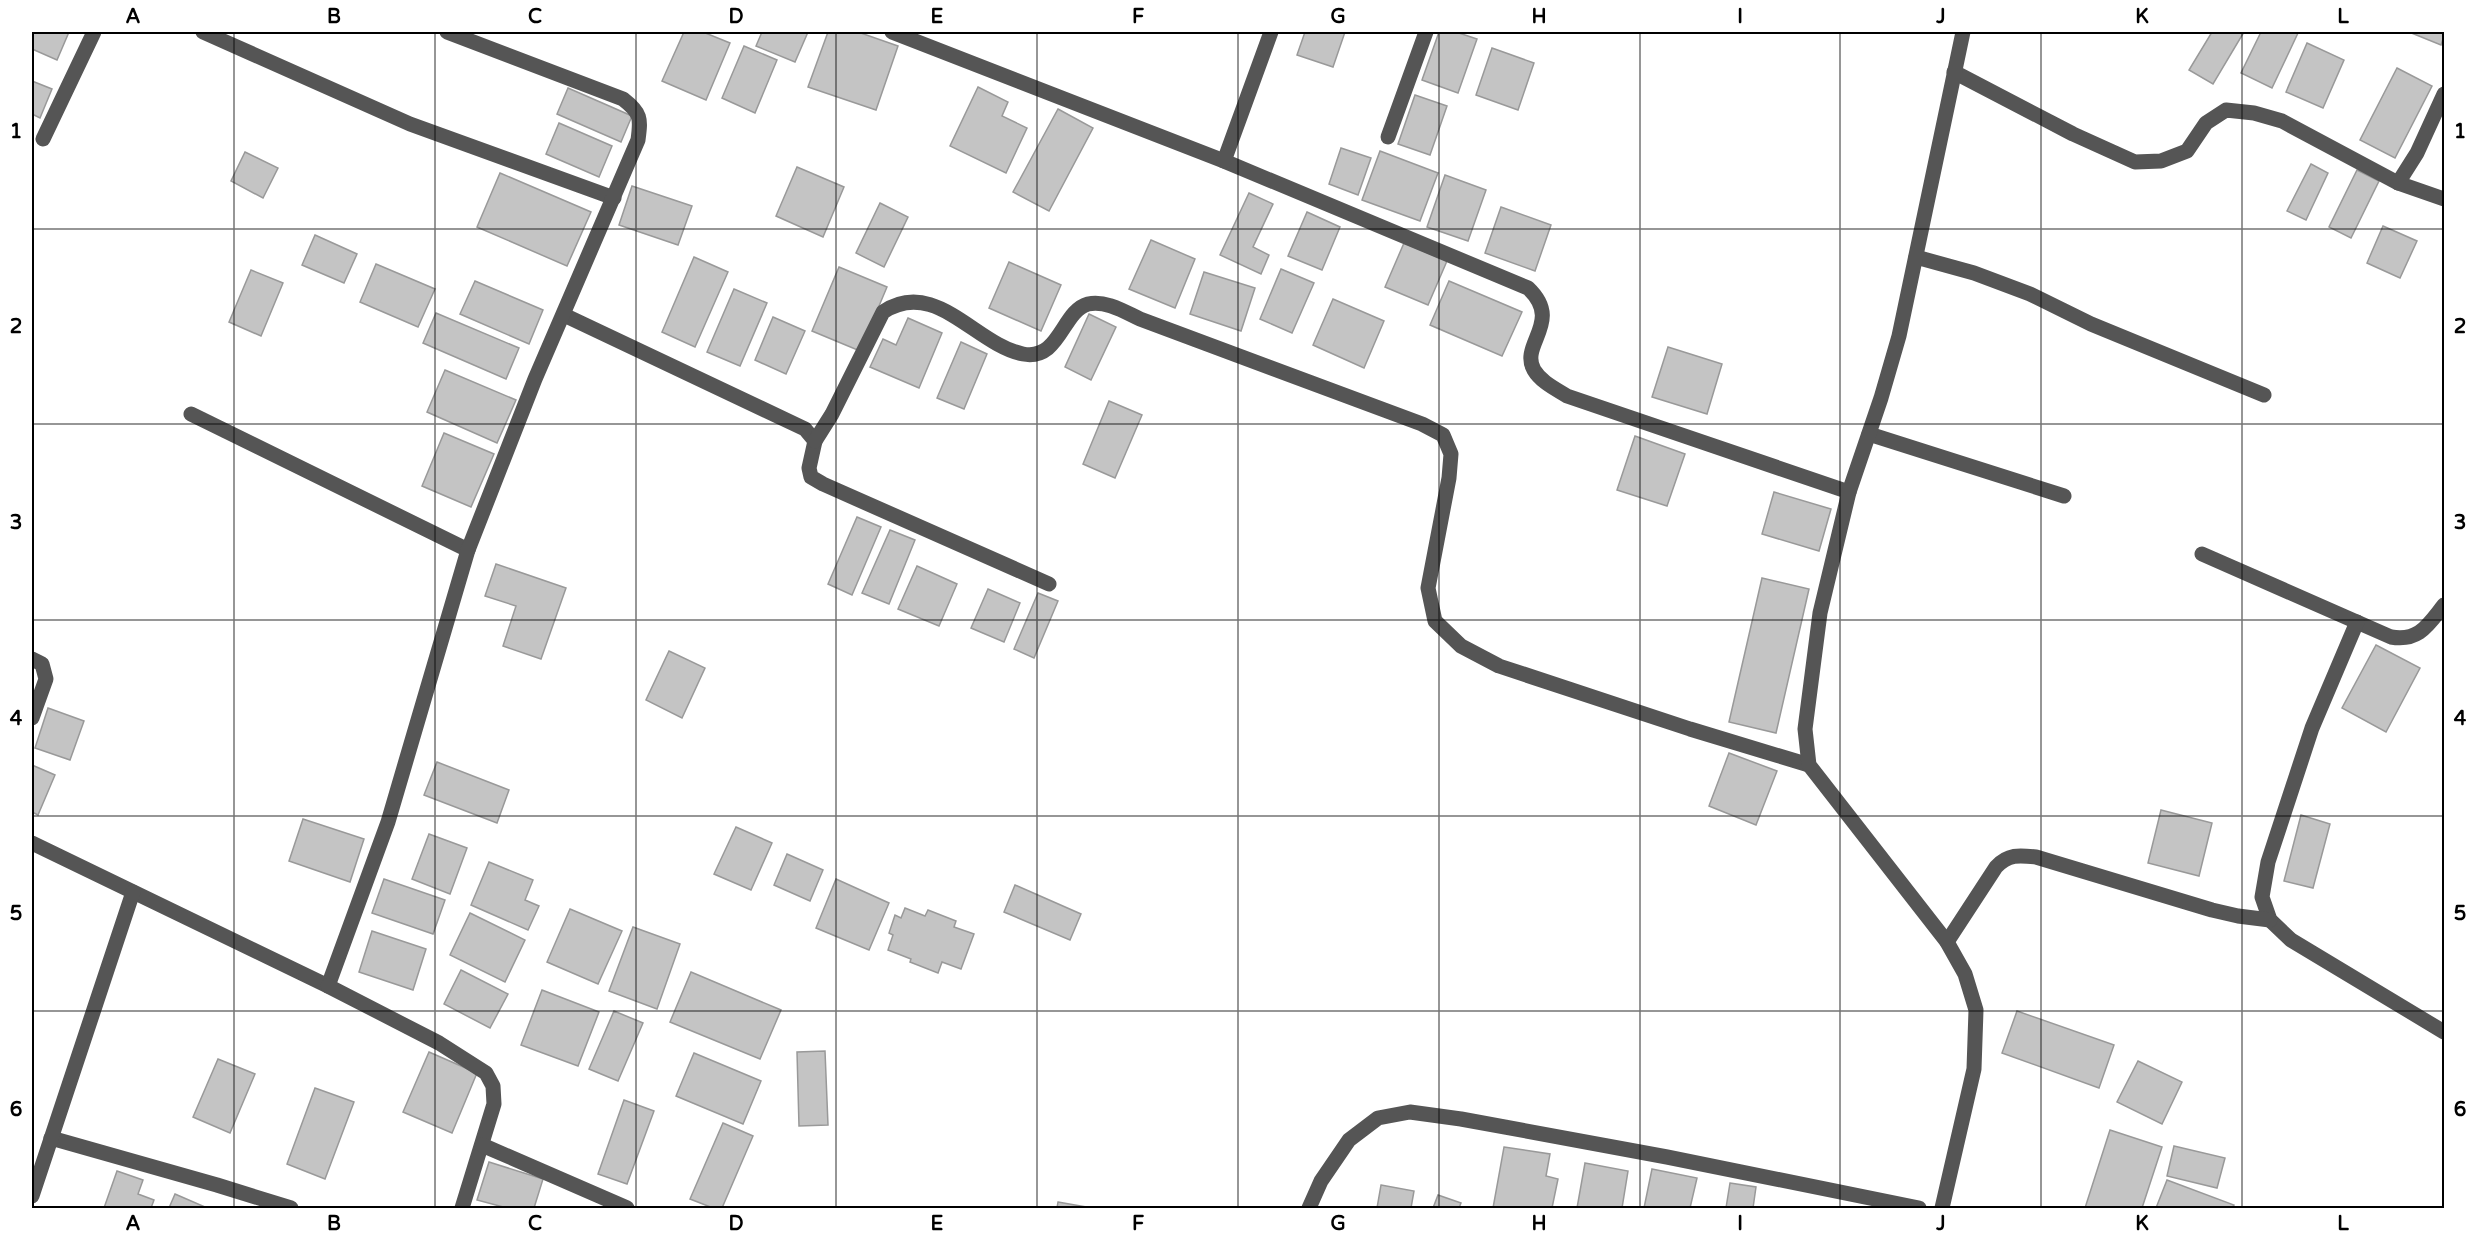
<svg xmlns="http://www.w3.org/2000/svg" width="2476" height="1240" font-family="'Varela Round',sans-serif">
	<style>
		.building { fill: #c4c4c4; stroke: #999; stroke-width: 1.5 }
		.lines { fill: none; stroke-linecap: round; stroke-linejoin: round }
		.minor { stroke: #555; stroke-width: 15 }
		.grid { fill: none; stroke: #000; stroke-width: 1.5; stroke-opacity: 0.55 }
		.neatline { fill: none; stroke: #000; stroke-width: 2 }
		.grid-label { font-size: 20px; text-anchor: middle; font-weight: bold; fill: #000 }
	</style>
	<rect width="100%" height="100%" fill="#fff"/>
	<g class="building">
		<path d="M32 32H69L57 60 32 49Z"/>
		<path d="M684 32H703L730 43 706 100 662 81Z"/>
		<path d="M762 32H808L795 62 756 46Z"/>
		<path d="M828 32H858L898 46 876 110 808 87Z"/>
		<path d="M1305 32H1345L1333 67 1297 55Z"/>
		<path d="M1439 32H1456L1477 39 1458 93 1422 80Z"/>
		<path d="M2212 32H2244L2213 84 2189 70Z"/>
		<path d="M2261 32 2298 33 2272 88 2241 73Z"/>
		<path d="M2409 32H2444V36L2441 45Z"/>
		<path d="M2307 43 2344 60 2323 108 2286 92Z"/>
		<path d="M744 46 777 60 755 113 722 98Z"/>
		<path d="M1492 48 1534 63 1518 110 1476 95Z"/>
		<path d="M2397 68 2432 86 2395 158 2360 140Z"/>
		<path d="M32 81 52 89 40 118 32 114Z"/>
		<path d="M978 87 1008 102 1002 116 1027 128 1006 173 950 146Z"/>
		<path d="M568 88 632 116 621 142 557 114Z"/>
		<path d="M1415 95 1447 106 1430 155 1398 144Z"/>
		<path d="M1058 109 1093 128 1049 211 1013 192Z"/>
		<path d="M559 123 612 146 599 177 546 154Z"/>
		<path d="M1341 148 1371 158 1358 195 1329 184Z"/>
		<path d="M1380 151 1438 173 1420 221 1362 200Z"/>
		<path d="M245 152 278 168 263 198 231 181Z"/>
		<path d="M2311 164 2328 173 2306 220 2287 211Z"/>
		<path d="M797 167 844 187 823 237 776 216Z"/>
		<path d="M2357 170 2379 181 2351 238 2329 227Z"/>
		<path d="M500 173 591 212 567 266 477 227Z"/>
		<path d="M1445 175 1486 190 1468 241 1427 227Z"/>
		<path d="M632 186 692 206 678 245 619 225Z"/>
		<path d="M1249 193 1273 204 1253 247 1269 255 1261 274 1220 255Z"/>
		<path d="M880 203 908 217 884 267 856 253Z"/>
		<path d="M1501 207 1551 225 1535 271 1485 253Z"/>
		<path d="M1307 212 1340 227 1322 270 1288 256Z"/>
		<path d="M2383 226 2417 241 2400 278 2367 263Z"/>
		<path d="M315 235 357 254 344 283 302 265Z"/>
		<path d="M1151 240 1195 259 1175 308 1129 289Z"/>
		<path d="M1404 243 1447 261 1428 305 1385 287Z"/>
		<path d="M694 257 728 272 695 347 662 332Z"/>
		<path d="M1009 262 1061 285 1041 331 989 308Z"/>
		<path d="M376 264 435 289 418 327 360 302Z"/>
		<path d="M839 267 887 287 860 351 812 331Z"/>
		<path d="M1281 269 1314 283 1292 333 1260 319Z"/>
		<path d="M251 270 283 283 261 336 229 322Z"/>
		<path d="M1204 272 1255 288 1241 331 1190 314Z"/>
		<path d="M475 281 543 310 529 344 460 314Z"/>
		<path d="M1449 281 1522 312 1502 356 1430 325Z"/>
		<path d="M734 289 767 303 740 366 707 352Z"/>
		<path d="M1333 299 1384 321 1364 368 1313 345Z"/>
		<path d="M436 313 519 348 506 379 423 343Z"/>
		<path d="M1089 314 1116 327 1091 380 1065 367Z"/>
		<path d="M773 317 805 331 786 374 755 360Z"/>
		<path d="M908 318 942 333 919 388 870 367 883 339 896 345Z"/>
		<path d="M961 342 987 354 964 409 937 398Z"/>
		<path d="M1668 347 1722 364 1707 414 1652 397Z"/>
		<path d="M445 370 516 400 497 443 427 412Z"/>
		<path d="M1109 401 1142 415 1115 478 1083 464Z"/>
		<path d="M444 433 494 454 471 507 422 486Z"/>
		<path d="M1635 436 1685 454 1667 506 1617 490Z"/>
		<path d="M1774 492 1831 509 1819 551 1762 534Z"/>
		<path d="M857 517 881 527 852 595 828 584Z"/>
		<path d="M890 530 915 540 889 604 862 593Z"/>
		<path d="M496 564 566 588 541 659 503 646 516 606 485 596Z"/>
		<path d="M917 566 957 584 939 626 898 609Z"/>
		<path d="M1762 578 1809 589 1776 733 1729 722Z"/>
		<path d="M988 589 1020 603 1004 642 971 628Z"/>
		<path d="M1038 593 1058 601 1034 658 1014 649Z"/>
		<path d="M2376 645 2420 668 2386 732 2342 708Z"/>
		<path d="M669 651 705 668 682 718 646 700Z"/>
		<path d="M48 708 84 721 70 760 35 748Z"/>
		<path d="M1729 753 1777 771 1756 825 1709 806Z"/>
		<path d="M437 762 509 790 497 823 424 795Z"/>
		<path d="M32 765 55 775 38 815 32 812Z"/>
		<path d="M2161 810 2212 823 2199 876 2148 863Z"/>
		<path d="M2301 815 2330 824 2313 888 2284 881Z"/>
		<path d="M303 819 364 839 350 882 289 861Z"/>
		<path d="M736 827 772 843 751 890 714 874Z"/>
		<path d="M429 834 467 848 450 894 412 879Z"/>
		<path d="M787 854 823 870 810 901 774 885Z"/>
		<path d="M489 862 533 880 525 900 539 906 528 930 471 905Z"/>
		<path d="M384 879 445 900 433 934 372 913Z"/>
		<path d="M836 879 889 903 869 950 816 928Z"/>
		<path d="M1015 885 1081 914 1070 940 1004 912Z"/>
		<path d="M905 908 925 916 928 910 956 921 954 927 974 934 961 969 942 962 938 973 910 962 911 959 888 950 893 935 889 933 895 915 901 918Z"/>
		<path d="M570 909 622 931 598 984 547 962Z"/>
		<path d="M470 913 525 940 505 982 450 955Z"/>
		<path d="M633 927 680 944 657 1009 609 991Z"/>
		<path d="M372 931 426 949 413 990 359 972Z"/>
		<path d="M461 970 508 994 490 1028 444 1004Z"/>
		<path d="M691 972 781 1010 760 1059 670 1022Z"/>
		<path d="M542 990 599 1012 578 1066 521 1045Z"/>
		<path d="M614 1011 643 1023 618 1081 589 1069Z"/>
		<path d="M2017 1011 2114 1045 2099 1088 2002 1053Z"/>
		<path d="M825 1051 828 1125 799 1126 797 1052Z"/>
		<path d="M429 1052 477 1073 452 1133 403 1112Z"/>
		<path d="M694 1053 761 1081 743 1124 676 1096Z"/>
		<path d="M218 1059 255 1074 230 1133 193 1117Z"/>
		<path d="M2138 1061 2182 1082 2162 1124 2117 1102Z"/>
		<path d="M315 1088 354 1102 325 1179 287 1164Z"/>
		<path d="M624 1100 654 1111 627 1184 598 1174Z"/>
		<path d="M723 1123 753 1136 722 1208H713L690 1199Z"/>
		<path d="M2110 1130 2162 1147 2142 1208H2085Z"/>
		<path d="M2174 1146 2225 1158 2217 1188 2167 1176Z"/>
		<path d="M1504 1147 1550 1154 1546 1176 1558 1179 1552 1208H1493Z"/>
		<path d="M489 1162 543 1179 534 1208H507L477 1200Z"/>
		<path d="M1585 1163 1628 1171 1622 1208H1577Z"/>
		<path d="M1652 1169 1697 1178 1690 1208H1644Z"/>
		<path d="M117 1171 143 1180 138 1194 154 1200 151 1208H104Z"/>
		<path d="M2167 1180 2234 1205 2232 1208H2156Z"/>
		<path d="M1730 1183 1756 1187 1753 1208H1726Z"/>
		<path d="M1381 1185 1414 1191 1411 1208H1377Z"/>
		<path d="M175 1194 205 1207 204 1208H169Z"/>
		<path d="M1438 1195 1461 1203 1459 1208H1433Z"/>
		<path d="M1058 1202 1092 1208H1057Z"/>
	</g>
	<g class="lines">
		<g class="minor">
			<path d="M203 32 410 124 614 198"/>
			<path d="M892 32 1224 161 1528 288C1564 322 1519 344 1534 370 1541 382 1556 389 1567 396L1849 492"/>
			<path d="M1954 72 2073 134 2135 162 2161 161 2187 151 2206 123 2226 110 2254 113 2282 121 2398 183"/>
			<path d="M2444 94 2417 153 2398 183 2444 199"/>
			<path d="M1388 137 1426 32"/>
			<path d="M43 139 94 32"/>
			<path d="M1224 161 1271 32"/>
			<path d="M1916 257 1974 273 2030 294 2091 324 2264 395"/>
			<path d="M564 315 805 429 815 441 809 468 811 477 823 484 1049 584"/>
			<path d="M191 414 468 550"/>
			<path d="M1869 434 2064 496"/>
			<path d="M815 441 832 414 883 312C935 277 976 345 1023 354 1060 361 1062 311 1088 304 1106 300 1125 312 1140 319L1422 424 1443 435 1451 454 1449 478 1428 588 1435 621 1461 646 1499 666 1690 729 1809 765"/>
			<path d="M2202 554 2391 637C2419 642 2428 625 2444 605"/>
			<path d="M2357 622 2312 728 2268 862 2262 897 2270 920 2291 940 2444 1032"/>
			<path d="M32 659 42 664 46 679 32 718"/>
			<path d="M32 843 328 986 388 822 468 550 535 379 638 140C641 118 641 113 623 99L447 32"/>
			<path d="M1947 942 1996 867C2008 854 2019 855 2036 857L2212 910 2238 916 2270 920"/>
			<path d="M328 986 439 1043 486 1073 493 1086 494 1104 462 1208"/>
			<path d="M51 1138 217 1185 291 1208"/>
			<path d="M482 1145 627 1208"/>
			<path d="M32 1196 133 892"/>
			<path d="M1309 1208 1321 1181 1349 1140 1378 1118 1410 1112 1461 1119 1667 1157 1919 1208"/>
			<path d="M1942 1208 1974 1069 1976 1010 1965 974 1947 942 1809 765 1805 729 1820 613 1849 492 1881 398 1899 336 1963 32"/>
		</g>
	</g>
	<path class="grid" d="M234 32V1208M435 32V1208M636 32V1208M836 32V1208M1037 32V1208M1238 32V1208M1439 32V1208M1640 32V1208M1840 32V1208M2041 32V1208M2242 32V1208M32 229H2444M32 424H2444M32 620H2444M32 816H2444M32 1011H2444"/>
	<rect width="2476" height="1240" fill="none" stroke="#ffffff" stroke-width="66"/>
	<rect x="33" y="33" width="2410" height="1174" class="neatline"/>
	<g class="grid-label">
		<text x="133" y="23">A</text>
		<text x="334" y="23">B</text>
		<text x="535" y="23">C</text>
		<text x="736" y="23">D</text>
		<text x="937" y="23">E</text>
		<text x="1138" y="23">F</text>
		<text x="1338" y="23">G</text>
		<text x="1539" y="23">H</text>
		<text x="1740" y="23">I</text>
		<text x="1941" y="23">J</text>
		<text x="2142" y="23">K</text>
		<text x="2343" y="23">L</text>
		<text x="16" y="138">1</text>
		<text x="2460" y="138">1</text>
		<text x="16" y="333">2</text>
		<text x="2460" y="333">2</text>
		<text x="16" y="529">3</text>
		<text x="2460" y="529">3</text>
		<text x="16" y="725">4</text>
		<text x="2460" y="725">4</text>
		<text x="16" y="920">5</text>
		<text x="2460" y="920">5</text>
		<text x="16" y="1116">6</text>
		<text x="2460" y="1116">6</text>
		<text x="133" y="1230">A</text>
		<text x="334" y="1230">B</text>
		<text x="535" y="1230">C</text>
		<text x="736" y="1230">D</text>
		<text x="937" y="1230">E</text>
		<text x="1138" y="1230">F</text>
		<text x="1338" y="1230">G</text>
		<text x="1539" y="1230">H</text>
		<text x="1740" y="1230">I</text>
		<text x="1941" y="1230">J</text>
		<text x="2142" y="1230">K</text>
		<text x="2343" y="1230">L</text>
	</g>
</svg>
